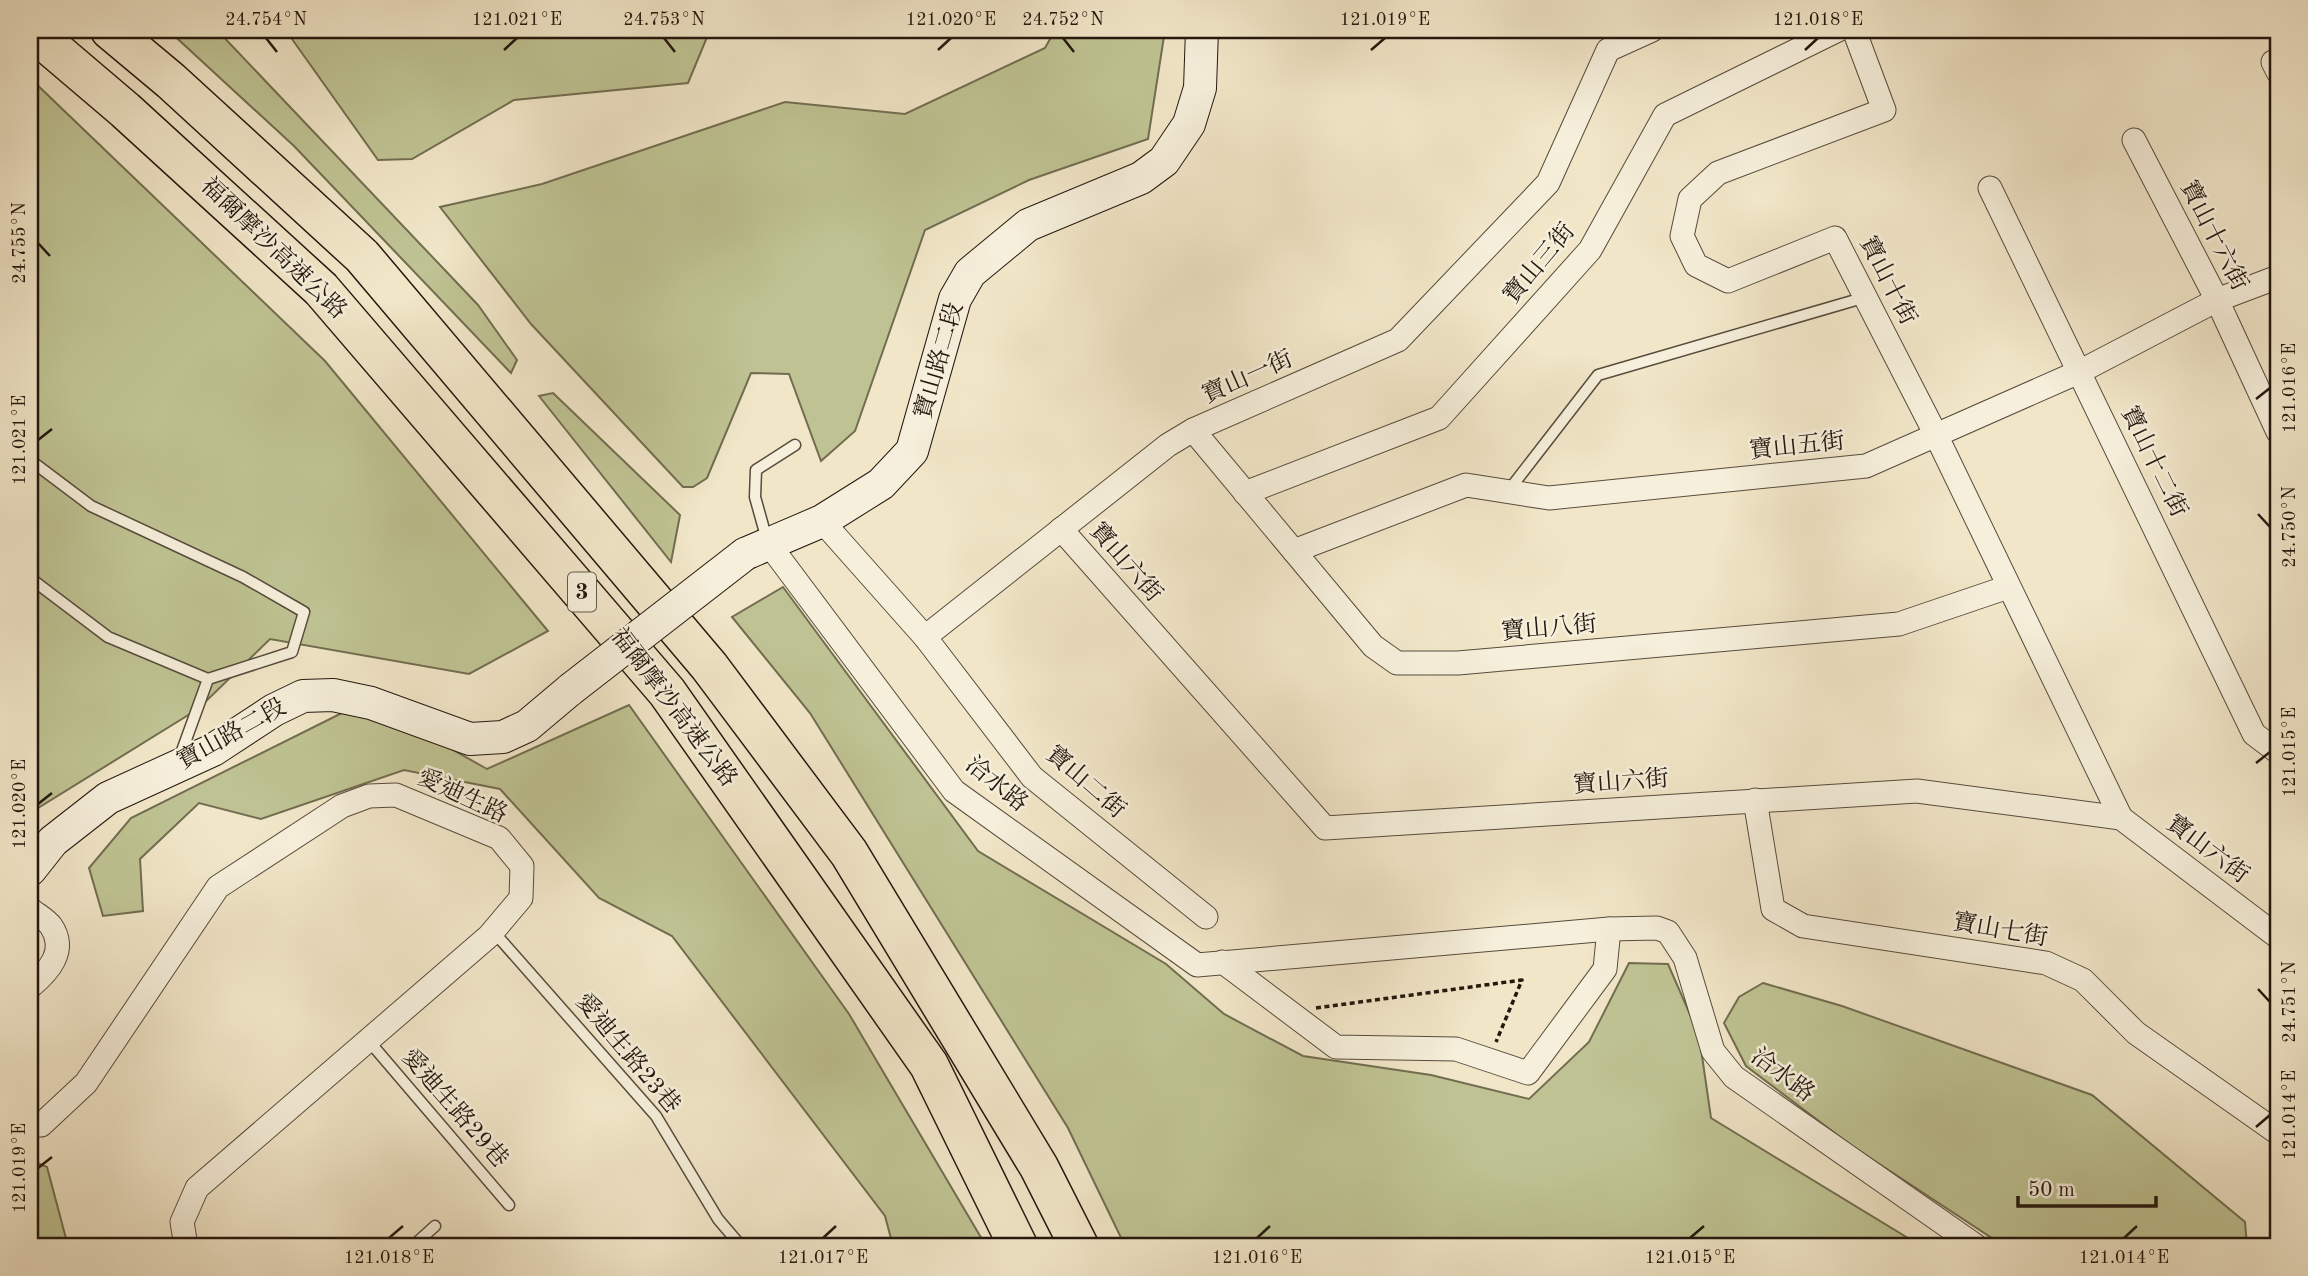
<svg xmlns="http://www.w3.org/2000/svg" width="2308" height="1276" font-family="'Old Standard TT','Noto Serif TC',serif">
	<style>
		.green { fill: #bfc393; stroke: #726d50; stroke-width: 2 }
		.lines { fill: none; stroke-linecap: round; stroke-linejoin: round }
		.lane-casing { stroke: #574b3c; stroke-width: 13 }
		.street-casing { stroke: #574b3c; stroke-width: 25 }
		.secondary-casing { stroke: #24170e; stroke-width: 34 }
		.highway-casing { stroke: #24170e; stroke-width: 41 }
		.path { stroke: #24170e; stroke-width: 3.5; stroke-dasharray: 5 3.5; stroke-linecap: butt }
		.lane { stroke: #f6efdb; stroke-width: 10 }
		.street { stroke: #f6efdb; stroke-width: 23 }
		.secondary { stroke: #f6efdb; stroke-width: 32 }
		.highway { stroke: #f1e6c8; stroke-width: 38 }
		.secondary-bridge-casing { stroke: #24170e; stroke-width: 34; stroke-linecap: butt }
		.secondary-bridge { stroke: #f6efdb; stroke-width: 32 }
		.ticks { fill: none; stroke: #24170e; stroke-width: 2.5 }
		.labels { text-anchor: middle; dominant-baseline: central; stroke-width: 5; stroke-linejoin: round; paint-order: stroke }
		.shield { fill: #f6efdb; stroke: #63584c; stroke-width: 2 }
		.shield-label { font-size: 23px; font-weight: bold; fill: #24170e }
		.street-label { font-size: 24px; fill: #24170e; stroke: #f6efdb }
		.neatline { fill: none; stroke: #24170e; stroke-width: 2.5 }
		.ticks-label { font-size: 18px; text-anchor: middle; fill: #24170e }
	</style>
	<rect width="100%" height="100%" fill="#f1e6c8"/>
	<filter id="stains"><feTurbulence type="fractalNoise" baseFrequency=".00286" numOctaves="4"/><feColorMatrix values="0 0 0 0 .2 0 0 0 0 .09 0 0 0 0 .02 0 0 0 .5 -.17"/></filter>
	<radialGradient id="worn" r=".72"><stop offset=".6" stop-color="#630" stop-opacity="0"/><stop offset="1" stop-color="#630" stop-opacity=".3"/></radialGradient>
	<g class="green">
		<path d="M168 30H217L478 305 517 360 511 373 294 146Z"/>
		<path d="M324 30H710L688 83 514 100 412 159 378 160 287 32Z"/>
		<path d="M1055 30H1165L1148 139 1029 180 925 230 855 431 821 461 789 374 751 373 707 478 693 487H683L531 324 440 207 542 184 785 102 905 114 1045 48Z"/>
		<path d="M30 78 325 361 548 631 469 674 270 639 198 709 30 813Z"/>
		<path d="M553 393 680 515 671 562 539 396Z"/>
		<path d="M783 587 978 851 1166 964 1224 1014 1303 1056 1431 1075 1529 1099 1589 1042 1629 963 1668 964 1699 1035 1711 1118 1921 1246H1125L1068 1128 810 713 732 617Z"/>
		<path d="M366 701 487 769 629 705 849 1014 986 1246H893L885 1216 672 936 599 898 500 789 404 770 261 819 199 803 140 859 143 911 103 916 89 868 131 818Z"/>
		<path d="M1763 983 1842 1006 2092 1095 2245 1222 2247 1246H2004L1852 1146 1746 1066 1724 1023 1739 997Z"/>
		<path d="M30 1160 47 1167 68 1246H30Z"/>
	</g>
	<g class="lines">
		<g class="lane-casing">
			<g id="lane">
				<path d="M30 460 91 506 243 577 304 612 292 652 208 679 179 759"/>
				<path d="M1509 490 1598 375 1866 297"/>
				<path d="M767 540 755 497 756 470 795 445"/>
				<path d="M30 578 108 637 208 679"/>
				<path d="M493 931 656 1116 718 1219 741 1246"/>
				<path d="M368 1040 509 1205"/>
				<path d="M413 1246 435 1226"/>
			</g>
		</g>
		<g class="street-casing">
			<g id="street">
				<path d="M1854 30 1884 110 1718 173 1690 199 1682 236 1696 265 1728 281 1835 238 1936 435 2121 818"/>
				<path d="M2273 62 2278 72"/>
				<path d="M2134 140 2217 300 2278 432"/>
				<path d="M1990 188 2254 734 2278 752"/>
				<path d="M1193 430 1373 646 1397 663H1458L1899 624 2008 587"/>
				<path d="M1245 493 1439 418 1590 250 1665 115 1838 30"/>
				<path d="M822 521 925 637 1168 445 1193 430 1398 340 1548 183 1608 50 1652 30"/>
				<path d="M1061 529 1325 828 1917 791 2121 818 2278 937"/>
				<path d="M768 543 954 791 1197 965 1609 929 1657 928 1668 932 1685 958 1713 1051 1734 1077 1976 1246"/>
				<path d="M1294 551 1466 485 1549 498 1866 466 2081 371 2217 300 2278 277"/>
				<path d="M925 637 1032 777 1206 917"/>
				<path d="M1755 800 1773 909 1803 926 2046 963 2083 980 2136 1033 2278 1133"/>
				<path d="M30 909C36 914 47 920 51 926 68 951 48 972 30 987"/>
				<path d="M1223 962 1336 1047 1456 1049 1528 1073 1605 969 1609 929"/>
				<path d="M30 1125H41L86 1083 218 887 342 806 369 796 396 795 499 838 522 866 521 898 489 936 197 1188 182 1222 186 1246"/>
			</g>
		</g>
		<g class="secondary-casing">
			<g id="secondary">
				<path d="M745 554 822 521 881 484 912 451 955 299 970 273 1028 225 1141 178 1164 161 1189 124 1200 88 1202 30"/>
				<path d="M30 870 53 841 108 798 213 750 274 710 303 696 333 695 371 703 470 739 503 737 527 726 571 689"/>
			</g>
		</g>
		<g class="highway-casing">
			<g id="highway">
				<path d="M31 30 125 110 321 289 667 692 929 1065 1018 1246"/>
				<path d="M110 30 171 81 362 256 709 666 849 853 1039 1167 1079 1246"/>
			</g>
		</g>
		<path class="path" d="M1316 1008 1522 980 1496 1042"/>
		<use href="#lane" class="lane"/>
		<use href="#street" class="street"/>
		<use href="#secondary" class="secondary"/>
		<use href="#highway" class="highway"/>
		<g class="secondary-bridge-casing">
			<path id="secondary-bridge" d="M571 689 745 554"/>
		</g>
		<use href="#secondary-bridge" class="secondary-bridge"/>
	</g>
	<path class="ticks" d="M266 38 277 52M664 38 675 52M1063 38 1074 52M504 50 517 38M938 50 951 38M1371 50 1385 38M1805 50 1818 38M38 243 50 256M2256 399 2270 388M38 440 52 429M2258 514 2270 527M2256 763 2270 752M38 804 52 793M2258 989 2270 1002M2256 1127 2270 1115M38 1168 52 1157M389 1238 403 1226M823 1238 836 1226M1257 1238 1270 1226M1690 1238 1704 1226M2124 1238 2137 1226"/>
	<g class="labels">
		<rect class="shield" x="568" y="572.5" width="28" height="39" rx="5"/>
		<g class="shield-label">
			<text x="582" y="592">3</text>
		</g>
		<g class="street-label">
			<text transform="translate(2213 236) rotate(63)">寶山十六街</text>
			<text transform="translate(273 249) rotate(44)">福爾摩沙高速公路</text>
			<text transform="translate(1540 264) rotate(-50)">寶山三街</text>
			<text transform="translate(1887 281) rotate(63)">寶山十街</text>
			<text transform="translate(940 361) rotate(-74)">寶山路二段</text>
			<text transform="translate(1248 378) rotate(-24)">寶山一街</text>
			<text transform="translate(1797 447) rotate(-6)">寶山五街</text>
			<text transform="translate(2153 462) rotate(64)">寶山十二街</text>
			<text transform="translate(1125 563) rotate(49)">寶山六街</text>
			<text transform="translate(1549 629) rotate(-5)">寶山八街</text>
			<text transform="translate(673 708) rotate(53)">福爾摩沙高速公路</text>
			<text transform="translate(232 735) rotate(-29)">寶山路二段</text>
			<text transform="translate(1085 783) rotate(41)">寶山二街</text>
			<text transform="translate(1621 783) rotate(-4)">寶山六街</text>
			<text transform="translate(996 785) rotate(39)">洽水路</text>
			<text transform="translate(462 797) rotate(25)">愛迪生路</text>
			<text transform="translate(2207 850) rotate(37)">寶山六街</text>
			<text transform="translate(2000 931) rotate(10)">寶山七街</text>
			<text transform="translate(627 1054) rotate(50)">愛迪生路23巷</text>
			<text transform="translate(1782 1076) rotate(37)">洽水路</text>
			<text transform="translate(454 1109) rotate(49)">愛迪生路29巷</text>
		</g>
	</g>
	<rect width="2308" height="1276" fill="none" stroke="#f1e6c8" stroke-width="77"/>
	<path d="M2018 1196v10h138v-10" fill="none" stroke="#24170e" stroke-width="3.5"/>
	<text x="2028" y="1196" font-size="21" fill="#24170e" stroke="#f6efdb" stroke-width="5" paint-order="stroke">50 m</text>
	<rect x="38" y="38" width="2232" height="1200" class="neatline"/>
	<g class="ticks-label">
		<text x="266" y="25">24.754°N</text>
		<text x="517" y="25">121.021°E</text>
		<text x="664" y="25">24.753°N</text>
		<text x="951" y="25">121.020°E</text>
		<text x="1063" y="25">24.752°N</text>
		<text x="1385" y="25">121.019°E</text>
		<text x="1818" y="25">121.018°E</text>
		<text transform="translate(19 243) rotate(-90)" y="6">24.755°N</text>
		<text transform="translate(2289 388) rotate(-90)" y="6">121.016°E</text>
		<text transform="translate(19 440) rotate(-90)" y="6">121.021°E</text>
		<text transform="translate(2289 527) rotate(-90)" y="6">24.750°N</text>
		<text transform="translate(2289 752) rotate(-90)" y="6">121.015°E</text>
		<text transform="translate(19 804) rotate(-90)" y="6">121.020°E</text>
		<text transform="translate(2289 1002) rotate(-90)" y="6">24.751°N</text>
		<text transform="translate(2289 1115) rotate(-90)" y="6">121.014°E</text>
		<text transform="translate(19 1168) rotate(-90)" y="6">121.019°E</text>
		<text x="389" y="1263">121.018°E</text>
		<text x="823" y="1263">121.017°E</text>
		<text x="1257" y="1263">121.016°E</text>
		<text x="1690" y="1263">121.015°E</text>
		<text x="2124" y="1263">121.014°E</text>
	</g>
	<rect width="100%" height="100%" filter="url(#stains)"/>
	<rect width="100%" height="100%" fill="url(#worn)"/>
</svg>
